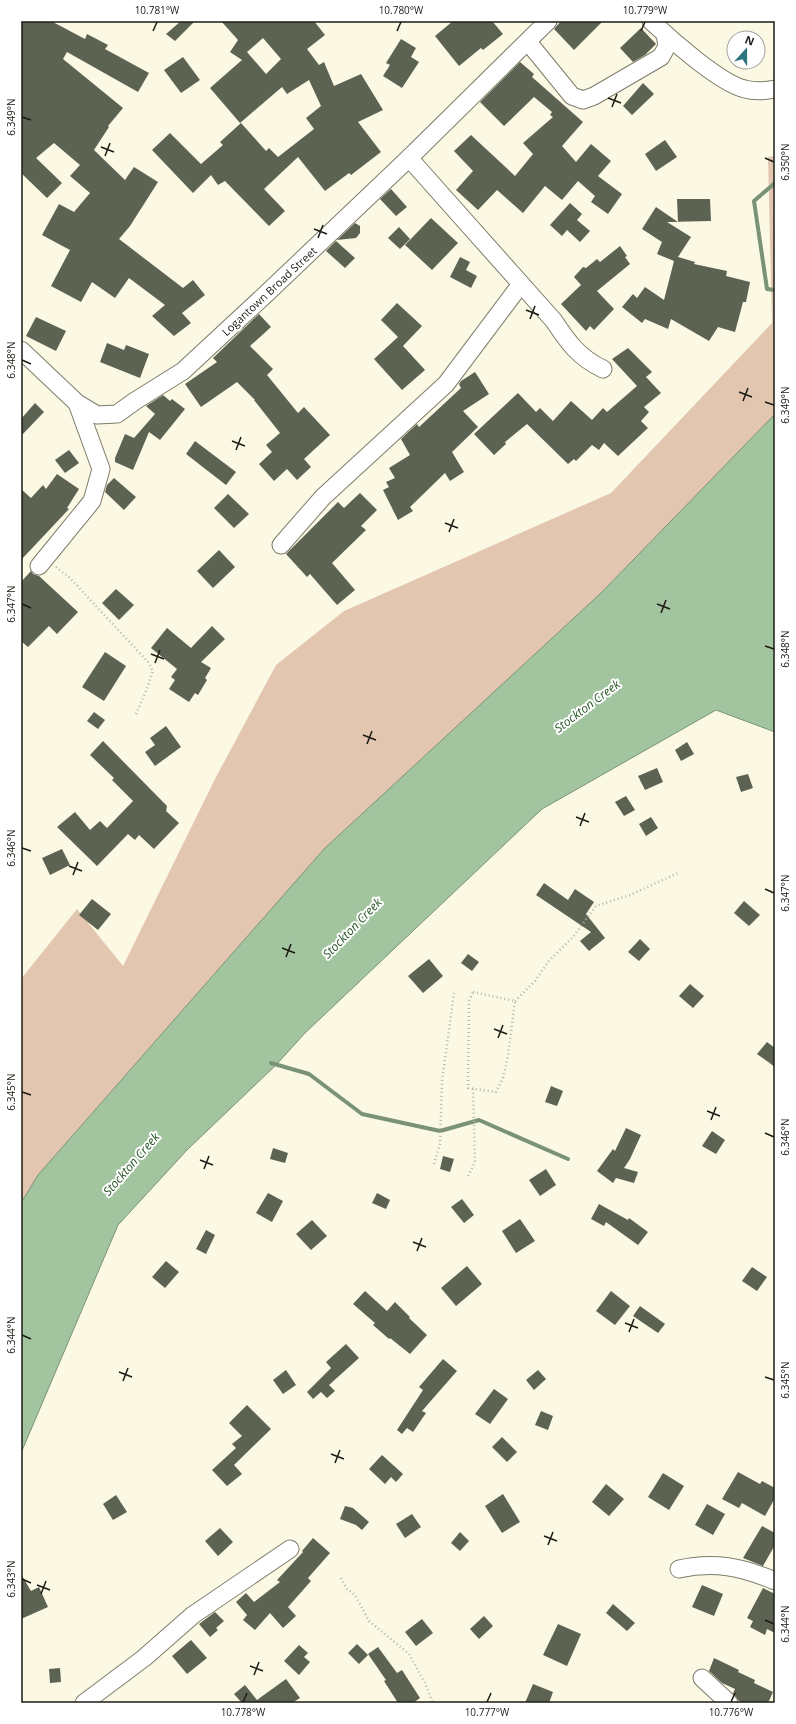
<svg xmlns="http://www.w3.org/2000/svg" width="796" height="1724" font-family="'Open Sans',sans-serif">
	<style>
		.green { fill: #e3c6b0 }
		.water { fill: #a2c5a0; stroke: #7a9276 }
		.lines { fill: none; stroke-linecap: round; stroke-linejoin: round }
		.stream { stroke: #7a9276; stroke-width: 4 }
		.building { fill: #5d6352; fill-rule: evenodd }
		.minor-casing { stroke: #7e7c6a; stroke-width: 19 }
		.path { stroke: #b6b4a4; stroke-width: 2.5; stroke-dasharray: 1 3; stroke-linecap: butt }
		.minor { stroke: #fff; stroke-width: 17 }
		.ticks { fill: none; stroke: #1b1b14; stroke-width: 1.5 }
		.labels { text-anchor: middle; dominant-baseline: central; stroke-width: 4; stroke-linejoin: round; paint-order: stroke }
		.street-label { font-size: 11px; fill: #1b1b14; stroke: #fff }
		.water-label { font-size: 12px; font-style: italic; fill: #255524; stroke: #fff }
		.neatline { fill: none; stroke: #1b1b14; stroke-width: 1.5 }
		.ticks-label { font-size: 10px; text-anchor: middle; fill: #1b1b14 }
	</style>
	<rect width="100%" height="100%" fill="#fbf8e4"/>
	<path class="green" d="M775 156V414L601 593 324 849 38 1175 21 1203V979L77 909 123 966 215 779 276 665 344 611 611 493 772 323 768 157Z"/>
	<path class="water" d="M775 414V732L716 710 542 809 305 1033 276 1065 187 1150 118 1225 21 1453V1203L38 1175 324 849 601 593Z"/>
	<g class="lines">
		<g class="stream">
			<path d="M775 183 754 201 767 289 775 290"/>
			<path d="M271 1063 309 1074 362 1114 440 1131 479 1120 568 1159"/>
		</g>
	</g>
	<g class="building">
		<path d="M21 21H51L85 39 87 34 108 45 105 49 149 73 138 92 67 52 63 59 123 108 108 126 109 127 94 150 125 180 134 167 158 182 130 226 119 239 183 288 193 280 205 295 182 313 191 323 174 336 152 316 165 305 129 278 115 298 92 282 81 302 51 286 70 250 42 235 59 204 74 212 90 193 70 176 80 165 54 143 36 158 62 183 47 198 21 173Z"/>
		<path d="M181 21H195L175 41 166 34Z"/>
		<path d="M221 21H314L325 35 307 49 319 65 324 62 334 86 361 74 383 110 358 122 381 152 351 175 349 173 325 191 298 157 264 189 285 211 269 226 225 181 218 185 211 175 193 193 152 150 170 133 201 164 223 145 220 142 241 123 266 151 269 148 278 157 314 129 306 118 321 106 309 80 287 94 282 87 240 123 210 88 242 60 230 52 238 40ZM263 38 281 59 266 74 247 52Z"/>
		<path d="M453 21H492L503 34 483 50 481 48 459 66 435 36Z"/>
		<path d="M561 21H603L574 50 554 29Z"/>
		<path d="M641 28 656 44 645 55 633 62 620 48Z"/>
		<path d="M401 39 416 48 411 57 419 62 402 88 383 76 390 65 386 63Z"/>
		<path d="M183 57 200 80 181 93 164 70Z"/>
		<path d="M520 62 534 74 532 77 583 122 562 146 576 162 591 144 611 161 598 176 622 194 608 214 591 202 595 196 578 181 562 200 545 186 523 213 497 190 478 210 456 190 473 171 454 151 471 135 515 176 533 154 523 143 553 117 550 115 552 112 534 97 504 126 480 102Z"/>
		<path d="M643 83 654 94 632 115 623 106Z"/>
		<path d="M665 140 677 157 656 171 645 154Z"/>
		<path d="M391 189 407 207 396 216 380 199Z"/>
		<path d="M677 199H710L711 221 667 222 691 237 678 257 695 262 694 264 727 271 726 276 750 282 746 302H743L735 332 718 327 709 341 671 319 668 329 645 319 642 323 622 307 633 294 637 298 645 287 664 300 674 261 657 254 662 242 642 229 656 207 678 222Z"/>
		<path d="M570 203 582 214 577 220 590 231 580 242 567 230 562 236 550 225Z"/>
		<path d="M431 218 458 243 432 270 405 245Z"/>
		<path d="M355 223 360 226V233L356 238 337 240Z"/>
		<path d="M399 227 410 239 400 249 388 238Z"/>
		<path d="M336 241 355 258 345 268 326 251Z"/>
		<path d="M620 246 627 256 625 257 630 264 597 291 614 309 594 330 590 326 586 331 561 304 581 285 574 277 583 267 586 268 597 259 600 262Z"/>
		<path d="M460 257 470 262 466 270 477 276 471 288 450 277Z"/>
		<path d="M397 303 422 326 403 346 425 370 402 390 374 359 398 337 381 320Z"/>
		<path d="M259 314 271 327 250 346 273 369 267 375 298 413 304 407 330 435 304 459 311 467 297 480 287 469 274 481 259 464 272 452 266 445 280 433 254 400H255L237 382 201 407 185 384 217 362 213 358Z"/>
		<path d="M36 317 66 331 56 351 26 336Z"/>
		<path d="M107 343 124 350 126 345 149 354 140 378 100 362Z"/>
		<path d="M628 348 652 372 646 377 661 393 644 407 649 412 641 421 648 428 618 456 604 443 599 450 592 445 576 461 574 459 568 464 527 424 505 442 506 444 494 455 474 434 518 393 536 412 540 408 553 421 571 401 592 420 603 408 607 412 637 386 612 359Z"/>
		<path d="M475 372 489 394 463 411 478 427 452 452 464 472 450 481 445 473 410 507 413 511 398 520 383 490 389 487 386 482 395 478 389 468 410 455 401 439 417 424 419 427 461 388 459 384 461 381Z"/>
		<path d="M163 395 170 401 172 399 185 409 160 440 149 432 133 470 115 462V458L125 434 134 438 155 414 146 406Z"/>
		<path d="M35 403 44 412 21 436V419Z"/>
		<path d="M195 441 236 472 226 485 186 454Z"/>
		<path d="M69 450 79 463 65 473 55 460Z"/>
		<path d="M57 474 79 489 67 508 69 509 21 560V489L31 498 43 485 46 489Z"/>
		<path d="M114 478 136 497 124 510 105 492 107 485Z"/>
		<path d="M360 493 377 510 361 526 366 530 332 563 355 590 337 605 310 574 307 577 286 554 338 502 344 508Z"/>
		<path d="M228 494 249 514 234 528 214 508Z"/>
		<path d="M219 550 235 567 213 588 197 571Z"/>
		<path d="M31 571 33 574 39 576 78 612 57 634 49 626 28 647 21 641V582Z"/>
		<path d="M116 589 134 605 119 620 102 603Z"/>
		<path d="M212 626 225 639 201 662 211 668 205 678 207 680 198 695 195 693 189 702 169 689 175 680 171 677 177 669 151 648 167 628 191 648Z"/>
		<path d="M105 652 126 666 104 701 82 687Z"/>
		<path d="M94 712 105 720 98 729 87 721Z"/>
		<path d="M166 726 181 747 155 766 145 752 155 745 150 738Z"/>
		<path d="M103 741 167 806 166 811 179 823 154 849 139 835 135 840 128 834 97 866 57 827 75 812 90 830 100 821 107 828 133 801 112 780 114 778 90 755Z"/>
		<path d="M687 742 694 754 681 761 675 750Z"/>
		<path d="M657 768 663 782 645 790 638 776Z"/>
		<path d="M748 774 753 788 741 792 736 777Z"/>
		<path d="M626 796 635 810 624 816 615 802Z"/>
		<path d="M651 817 658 828 646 836 639 824Z"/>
		<path d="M62 849 70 865 50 875 42 858Z"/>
		<path d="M544 883 568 900 575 889 594 902 586 914 605 938 589 951 580 941 591 932 536 895Z"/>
		<path d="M92 899 111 914 98 930 79 915Z"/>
		<path d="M744 901 760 915 749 926 734 913Z"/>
		<path d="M640 939 650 949 639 961 628 952Z"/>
		<path d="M468 954 479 962 472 971 461 963Z"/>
		<path d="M429 959 443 976 423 993 408 976Z"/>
		<path d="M690 984 704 996 693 1008 679 996Z"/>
		<path d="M767 1042 775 1048V1067L757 1054Z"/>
		<path d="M551 1086 563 1091 557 1106 545 1102Z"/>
		<path d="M626 1128 641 1135 630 1159 624 1168 638 1172 634 1183 616 1178 613 1183 597 1171 613 1149 615 1151Z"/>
		<path d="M712 1131 725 1140 716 1154 702 1146Z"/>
		<path d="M273 1148 288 1153 285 1163 270 1159Z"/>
		<path d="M443 1156 454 1159 450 1172 440 1169Z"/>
		<path d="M546 1169 556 1185 540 1196 529 1180Z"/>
		<path d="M268 1193 283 1201 272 1222 256 1213Z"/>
		<path d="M377 1193 390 1200 386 1209 372 1203Z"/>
		<path d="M462 1199 474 1215 464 1223 451 1207Z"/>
		<path d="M599 1204 628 1220 629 1218 648 1232 638 1245 606 1222 604 1226 591 1219Z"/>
		<path d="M520 1219 535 1241 516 1253 502 1231Z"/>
		<path d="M312 1220 327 1236 311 1250 296 1234Z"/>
		<path d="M206 1230 215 1235 206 1254 196 1249Z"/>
		<path d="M166 1261 179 1272 165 1288 152 1277Z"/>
		<path d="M467 1266 482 1284 456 1306 441 1288Z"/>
		<path d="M752 1267 767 1277 757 1291 742 1281Z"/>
		<path d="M365 1291 387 1311 395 1302 410 1317 409 1318 427 1335 410 1354 390 1338 389 1339 373 1325 375 1323 353 1304Z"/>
		<path d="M611 1291 630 1306 615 1325 596 1311Z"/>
		<path d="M640 1306 665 1324 658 1333 633 1316Z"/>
		<path d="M346 1344 359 1358 329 1385 335 1391 327 1398 321 1392 313 1399 307 1392 331 1368 326 1362Z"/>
		<path d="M443 1359 457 1371 422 1411 426 1413 413 1432 407 1428 402 1434 397 1430 423 1390 419 1387Z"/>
		<path d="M286 1370 296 1385 283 1394 273 1380Z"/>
		<path d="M538 1370 546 1379 534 1390 526 1380Z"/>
		<path d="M494 1389 508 1399 490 1424 475 1414Z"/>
		<path d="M247 1405 271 1429 234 1465 242 1474 227 1486 212 1470 236 1448 232 1444 242 1436 229 1423Z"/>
		<path d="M541 1411 553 1416 548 1430 535 1425Z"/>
		<path d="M502 1437 517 1452 507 1462 492 1447Z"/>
		<path d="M382 1455 403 1474 396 1482 391 1477 385 1484 369 1469Z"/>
		<path d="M738 1472 760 1484 762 1481 775 1488V1498L765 1516 742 1503 739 1508 722 1499Z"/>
		<path d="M663 1473 684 1486 669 1510 648 1497Z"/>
		<path d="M606 1484 624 1499 609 1516 592 1502Z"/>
		<path d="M503 1494 520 1522 502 1533 485 1506Z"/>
		<path d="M116 1495 127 1512 113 1520 103 1504Z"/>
		<path d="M707 1504 725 1514 713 1535 695 1525Z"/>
		<path d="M345 1506 353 1508 369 1522 362 1530 356 1525 340 1519Z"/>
		<path d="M412 1514 421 1527 405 1538 396 1524Z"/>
		<path d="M762 1526 775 1533V1545L763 1566 743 1558Z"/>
		<path d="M220 1528 233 1542 218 1556 205 1541Z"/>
		<path d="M460 1532 469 1541 460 1551 451 1543Z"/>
		<path d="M313 1538 330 1553 308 1578 311 1581 288 1607 296 1616 283 1628 270 1613 255 1630 243 1620 247 1615 236 1602 246 1593 254 1602 280 1582 277 1580 303 1552 302 1551Z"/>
		<path d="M21 1574 31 1591 39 1587 48 1607 21 1619Z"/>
		<path d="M702 1585 723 1594 714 1616 692 1607Z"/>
		<path d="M763 1588 775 1594V1633L767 1629 765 1635 750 1627 753 1621 747 1618Z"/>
		<path d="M613 1604 635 1623 627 1631 606 1613Z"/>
		<path d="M215 1612 224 1621 216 1628 218 1630 210 1637 199 1624Z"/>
		<path d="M484 1616 493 1626 479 1639 470 1629Z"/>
		<path d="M422 1619 433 1633 416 1646 405 1632Z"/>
		<path d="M558 1624 581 1634 567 1666 543 1655Z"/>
		<path d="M191 1640 207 1658 187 1674 172 1656Z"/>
		<path d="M357 1644 368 1655 359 1664 348 1653Z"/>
		<path d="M299 1645 308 1653 304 1657 310 1662 299 1675 284 1661Z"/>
		<path d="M378 1647 397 1673 402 1670 420 1698 413 1703H398L384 1681 386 1680 368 1654Z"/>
		<path d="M714 1658 739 1670 738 1672 755 1680 754 1683 773 1692 768 1703H743L739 1701 733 1693 735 1689 722 1683 709 1671Z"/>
		<path d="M60 1668 61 1682 50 1683 49 1669Z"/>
		<path d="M286 1679 300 1698 292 1703H242L234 1694 245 1685 257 1700Z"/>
		<path d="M533 1684 553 1692 549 1703H525Z"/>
	</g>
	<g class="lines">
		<g class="minor-casing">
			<g id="minor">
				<path d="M651 21C670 39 721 84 745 89 755 92 765 91 775 89"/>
				<path d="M528 42 572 96 583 100 594 96 661 57 667 46 665 34"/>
				<path d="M409 158 554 321C568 342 578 357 603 369"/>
				<path d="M21 350 77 403 97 415 117 414 135 401 183 371 266 294 409 158 548 21"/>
				<path d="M281 545 323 497 446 384 521 284"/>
				<path d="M39 566 92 501 101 469 77 403"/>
				<path d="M679 1569C714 1561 742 1567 775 1581"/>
				<path d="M702 1678 729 1703"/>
				<path d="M84 1703 144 1658 193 1615 290 1549"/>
			</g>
		</g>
		<g class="path">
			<path d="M56 567 70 578 148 662 153 671 146 691 135 716"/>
			<path d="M473 992 515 1001 508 1056 503 1078 496 1092 468 1088 469 1001Z"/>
			<path d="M515 1001 535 981 548 962 573 937 596 906 630 895 680 872"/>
			<path d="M434 1164 440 1144 442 1081 454 993"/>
			<path d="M468 1176 475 1162 473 1088"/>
			<path d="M341 1578 347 1589 355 1595 369 1621 409 1654 425 1683 433 1703"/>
		</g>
		<use href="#minor" class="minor"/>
	</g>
	<path class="ticks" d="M153 31 157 22M397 31 401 22M641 31 645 22M608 98 621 103M612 107 617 94M22 117 31 120M101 147 114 152M105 156 110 143M765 158 774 162M314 229 327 234M318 238 323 225M526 310 539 315M530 319 535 306M22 360 31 364M739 392 752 397M743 401 748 388M765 402 774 405M232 441 245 446M236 450 241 437M445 523 458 528M449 532 454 519M22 604 31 608M657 604 670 609M661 613 666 600M765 646 774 649M151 654 164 659M155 663 160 650M363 735 376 740M367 744 372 731M576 817 589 822M580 826 585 813M22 848 31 851M69 866 82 871M73 875 78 862M765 889 774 893M282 948 295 953M286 957 291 944M494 1029 507 1034M498 1038 503 1025M22 1092 31 1095M707 1111 720 1116M711 1120 716 1107M765 1133 774 1137M200 1160 213 1165M204 1169 209 1156M413 1242 426 1247M417 1251 422 1238M625 1323 638 1328M629 1332 634 1319M22 1335 31 1339M119 1372 132 1377M765 1377 774 1380M123 1381 128 1368M331 1454 344 1459M335 1463 340 1450M544 1536 557 1541M548 1545 553 1532M22 1579 31 1583M37 1585 50 1590M41 1594 46 1581M765 1620 774 1624M250 1666 263 1671M254 1675 259 1662M243 1702 247 1693M487 1702 491 1693M731 1702 735 1693"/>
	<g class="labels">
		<g class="street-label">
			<text transform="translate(269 291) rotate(-43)">Logantown Broad Street</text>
		</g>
		<g class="water-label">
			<text transform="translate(587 706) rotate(-37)">Stockton Creek</text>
			<text transform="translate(352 928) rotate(-46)">Stockton Creek</text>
			<text transform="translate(131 1164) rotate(-49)">Stockton Creek</text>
		</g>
	</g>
	<rect width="796" height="1724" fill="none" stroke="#ffffff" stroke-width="44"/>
	<g transform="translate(746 50) rotate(21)"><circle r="19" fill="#ffffff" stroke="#a4a4a1"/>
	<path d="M0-3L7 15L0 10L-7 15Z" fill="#2d767e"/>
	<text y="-6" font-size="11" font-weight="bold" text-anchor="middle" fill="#1b1b14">N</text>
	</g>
	<rect x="22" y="22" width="752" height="1680" class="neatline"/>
	<g class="ticks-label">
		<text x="157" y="14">10.781°W</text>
		<text x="401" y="14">10.780°W</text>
		<text x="645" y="14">10.779°W</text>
		<text transform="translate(11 117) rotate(-90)" y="4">6.349°N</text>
		<text transform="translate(785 162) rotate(-90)" y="4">6.350°N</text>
		<text transform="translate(11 360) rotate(-90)" y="4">6.348°N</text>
		<text transform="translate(785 405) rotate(-90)" y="4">6.349°N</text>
		<text transform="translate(11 604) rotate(-90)" y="4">6.347°N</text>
		<text transform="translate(785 649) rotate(-90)" y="4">6.348°N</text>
		<text transform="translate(11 848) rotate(-90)" y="4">6.346°N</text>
		<text transform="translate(785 893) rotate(-90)" y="4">6.347°N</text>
		<text transform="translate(11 1092) rotate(-90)" y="4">6.345°N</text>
		<text transform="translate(785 1137) rotate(-90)" y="4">6.346°N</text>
		<text transform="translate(11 1335) rotate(-90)" y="4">6.344°N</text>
		<text transform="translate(785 1380) rotate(-90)" y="4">6.345°N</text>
		<text transform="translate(11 1579) rotate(-90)" y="4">6.343°N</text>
		<text transform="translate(785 1624) rotate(-90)" y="4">6.344°N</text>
		<text x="243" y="1716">10.778°W</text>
		<text x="487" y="1716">10.777°W</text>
		<text x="731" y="1716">10.776°W</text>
	</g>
</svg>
